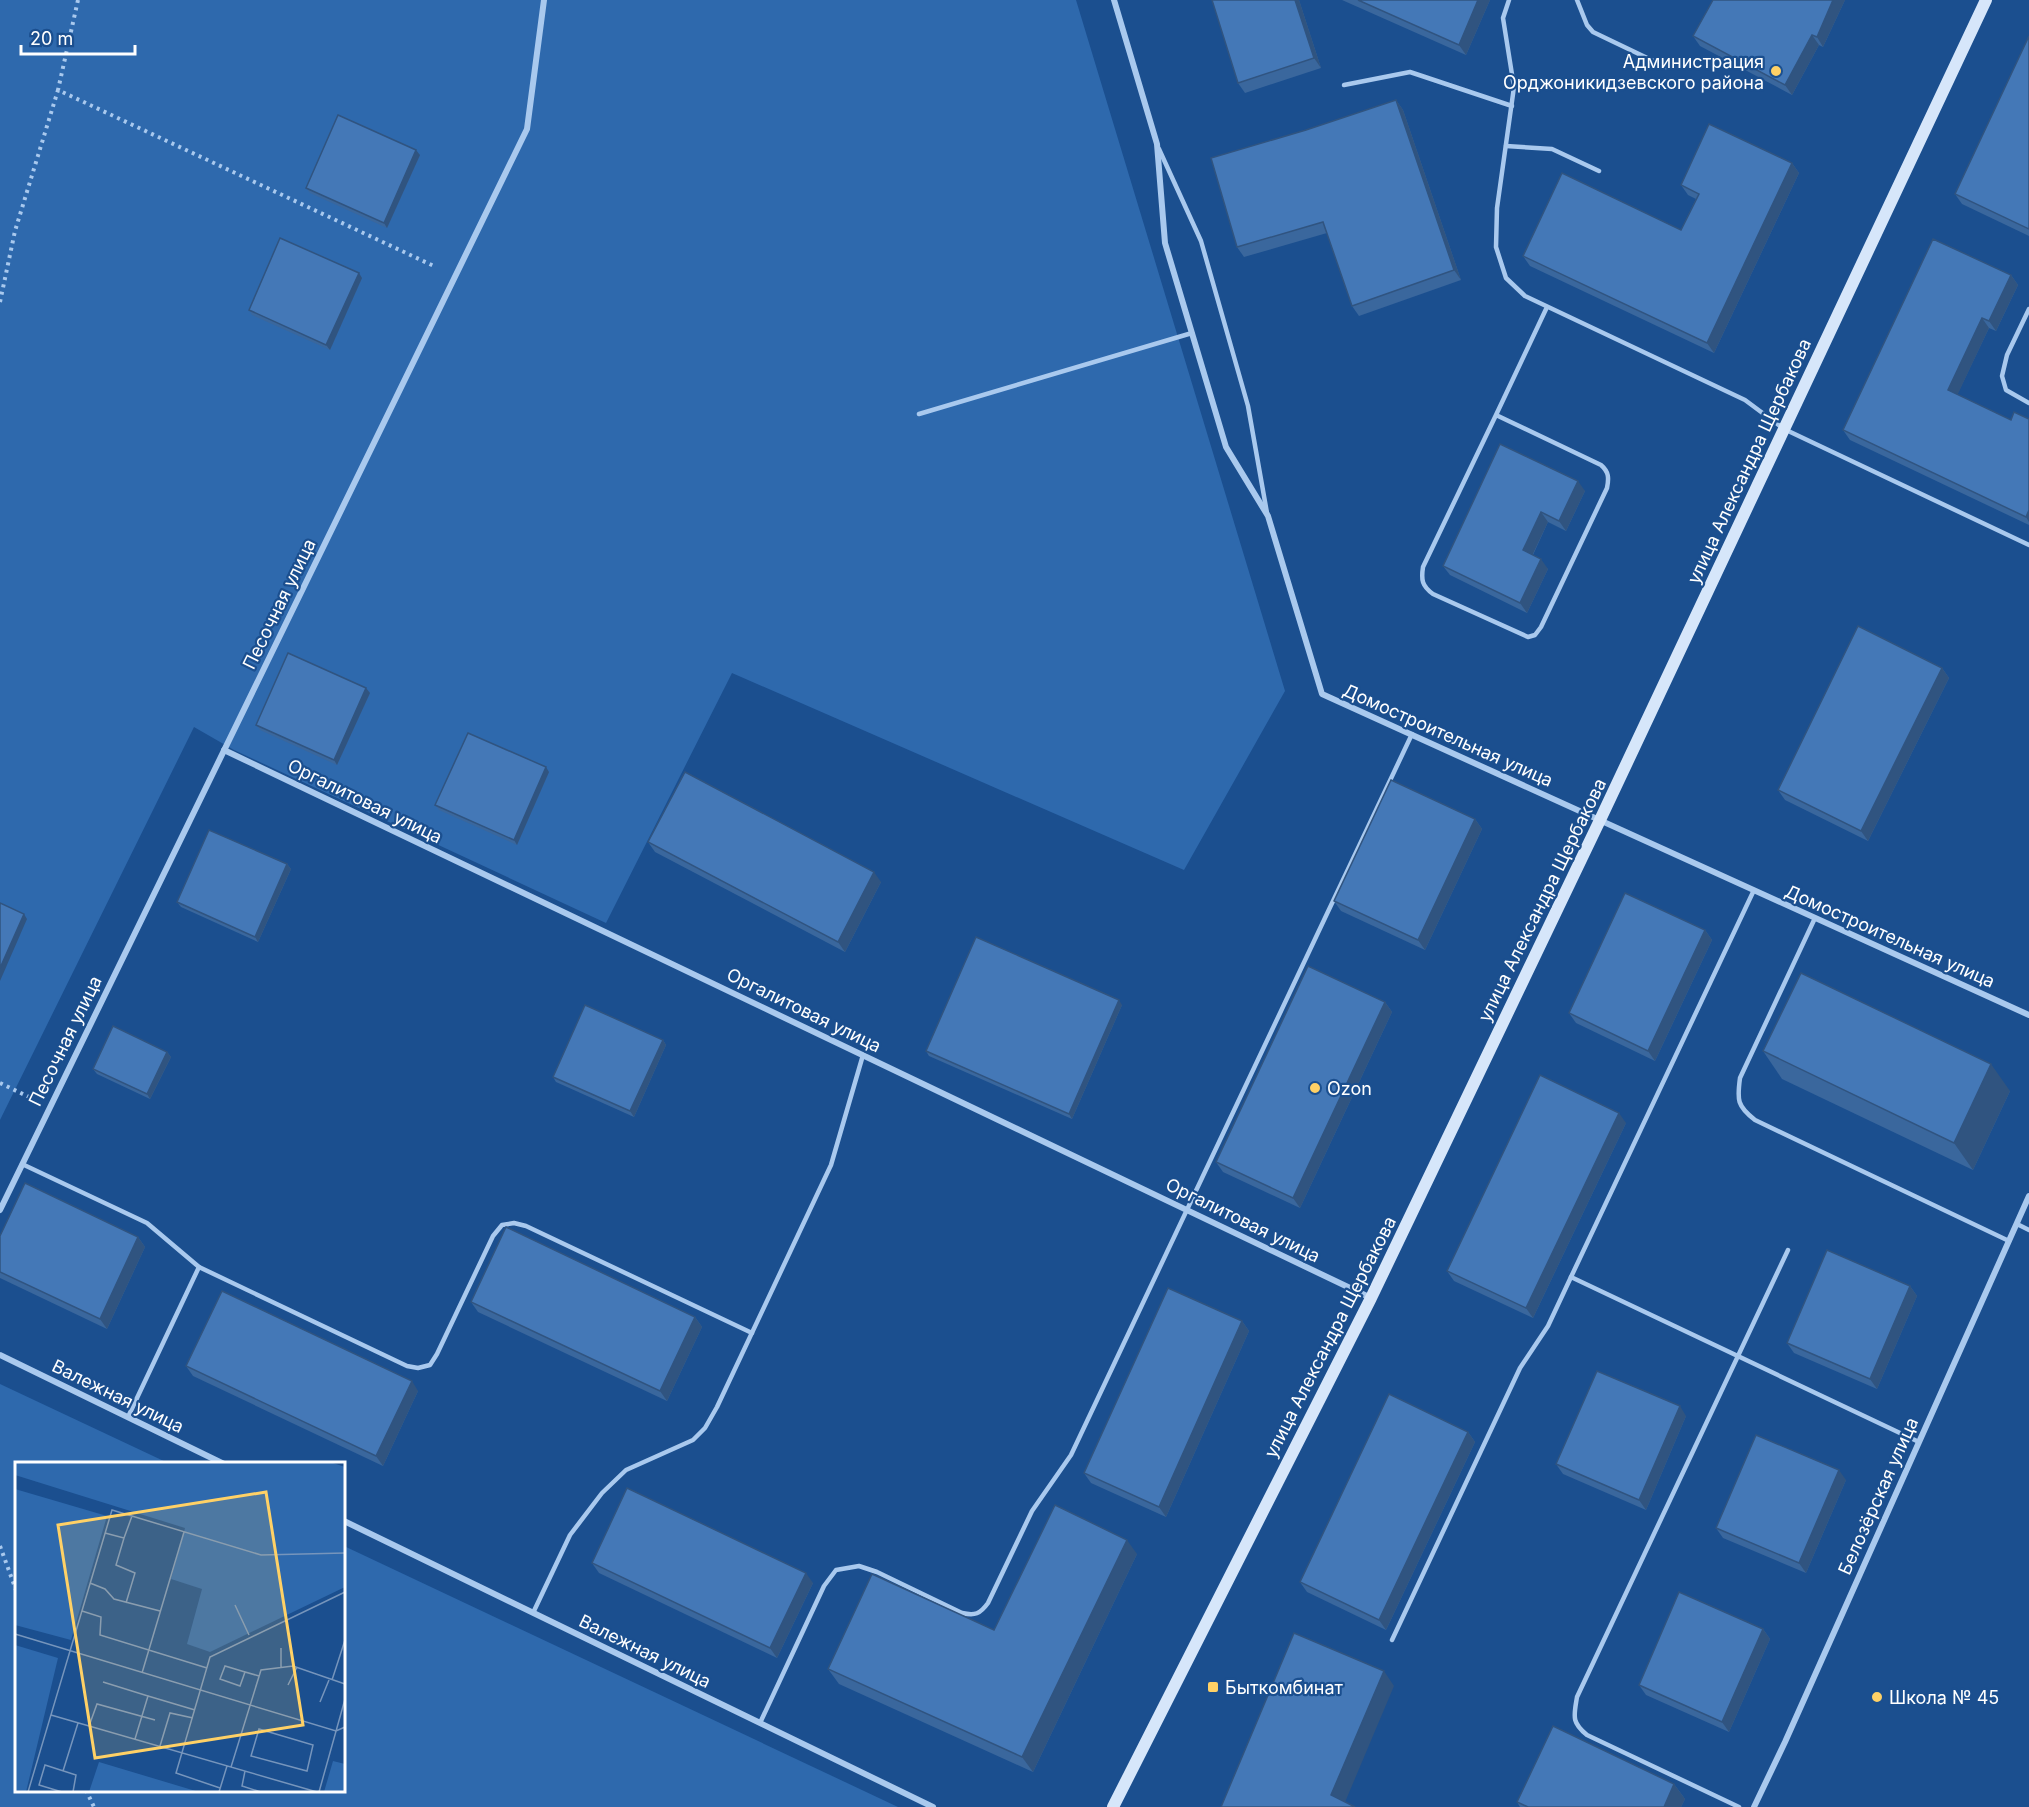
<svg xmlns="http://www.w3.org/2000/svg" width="2029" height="1807" font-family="Inter,sans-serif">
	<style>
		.green { fill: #2e69ad }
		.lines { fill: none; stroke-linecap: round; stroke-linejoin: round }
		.path { stroke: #a9c9ee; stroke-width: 4; stroke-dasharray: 3 4.5; stroke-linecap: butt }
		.lane { stroke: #a9c9ee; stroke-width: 4.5 }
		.street { stroke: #a9c9ee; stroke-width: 6 }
		.secondary { stroke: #d6e6fa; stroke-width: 12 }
		.wall { fill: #3a679d }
		.shaded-wall { fill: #305480 }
		.building { fill: #4478b7; stroke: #305480; stroke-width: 1.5 }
		.poi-dot { fill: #ffd166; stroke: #1b4f8f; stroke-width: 2 }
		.labels { text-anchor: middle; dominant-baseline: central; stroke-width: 4.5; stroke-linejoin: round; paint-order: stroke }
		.poi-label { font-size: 18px; fill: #fff; stroke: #1b4f8f; text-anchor: start }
		.street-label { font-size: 18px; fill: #fff; stroke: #1b4f8f }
		.inset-road { fill: none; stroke: #7695bc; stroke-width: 1.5 }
		.view { fill: #ffd166; fill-opacity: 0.15; stroke: #ffd166; stroke-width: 3 }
		.inset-edge { fill: none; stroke: #fff; stroke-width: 3 }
	</style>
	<rect width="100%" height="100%" fill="#1b4f8f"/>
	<g class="green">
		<path d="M0 0H1076L1285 691 1184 870 732 673 606 923 234 750 194 727 0 1120Z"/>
		<path d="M0 1384 168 1463 16 1464V1790H344V1546L898 1807H0Z"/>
	</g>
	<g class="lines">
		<g class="path">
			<path d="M78 0 58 90 436 267"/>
			<path d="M0 302 15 231 58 90"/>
			<path d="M0 1083 29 1097"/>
			<path d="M0 1546 16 1590"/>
			<path d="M86 1790 94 1807"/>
		</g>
		<g class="lane">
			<path d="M1509 0 1503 18 1514 87 1497 208 1496 247 1506 278 1525 296 1745 400 1784 429 2029 545"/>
			<path d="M1577 0 1587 25 1593 32 1666 67"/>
			<path d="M1344 85 1410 72 1512 106"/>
			<path d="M1506 146 1552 149 1599 171"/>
			<path d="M1159 149 1201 241 1248 406 1267 513"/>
			<path d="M2029 309 2007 355 2002 376 2006 390 2029 403"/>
			<path d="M919 414 1192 333"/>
			<path d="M1496 415 1423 567C1421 580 1422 586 1433 594L1528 637 1535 635 1541 627 1607 488C1609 478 1609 472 1601 465L1496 415 1547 307"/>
			<path d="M1815 918 1740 1078C1737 1100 1737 1106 1755 1120L2009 1241"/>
			<path d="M22 1164 147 1223 199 1267"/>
			<path d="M2017 1224 2029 1230"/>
			<path d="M1571 1277 1754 890"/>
			<path d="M128 1417 199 1267 407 1366 418 1368 430 1365 437 1354 493 1236 502 1225 514 1223 526 1226 752 1333"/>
			<path d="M533 1613 570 1535 602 1493 626 1470 693 1440 705 1428 717 1407 831 1165 863 1055"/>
			<path d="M1392 1640 1520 1368 1548 1326 1571 1277 1919 1442"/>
			<path d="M760 1723 824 1586 836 1570 859 1566 877 1572 962 1613C975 1616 980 1614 988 1603L1032 1511 1071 1455 1412 734"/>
			<path d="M1739 1807 1587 1735C1571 1722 1574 1716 1577 1697L1788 1250"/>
		</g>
		<g class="street">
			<path d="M1114 0 1157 144 1165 243 1226 447 1268 516 1322 694 2029 1015"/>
			<path d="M224 750 1371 1298"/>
			<path d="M0 1210 527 129 544 0"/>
			<path d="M0 1355 224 1464"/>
			<path d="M344 1521 933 1807"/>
			<path d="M1754 1807 1785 1742 2029 1196"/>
		</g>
		<path class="secondary" d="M1113 1807 1371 1298 1600 820 1986 0"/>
	</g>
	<g class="wall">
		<path d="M1299 0 1321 68 1245 93 1238 83Z"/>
		<path d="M1342 0H1490L1466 55Z"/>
		<path d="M1845 0 1823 47 1819 45 1792 95 1700 46 1693 36Z"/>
		<path d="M2029 36V236L1962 204 1955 194Z"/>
		<path d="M1396 100 1403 110 1461 280 1359 316 1352 306 1327 233 1244 257 1237 247 1306 130Z"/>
		<path d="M420 155 387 228 310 193 306 188Z"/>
		<path d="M1792 163 1799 173 1714 353 1530 266 1523 256 1681 230 1696 199 1688 195 1681 185Z"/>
		<path d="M2011 275 2018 285 1996 331 1989 328 1957 395 2011 420 2029 419V525L1850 440 1843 430Z"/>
		<path d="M362 278 330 350 252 315 249 310Z"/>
		<path d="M1500 444 1585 491 1566 531 1548 522 1533 555 1548 569 1527 613 1450 575 1443 566Z"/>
		<path d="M1942 668 1949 678 1868 841 1785 800 1778 790Z"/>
		<path d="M366 688 370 693 337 765 260 730 256 725Z"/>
		<path d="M549 772 517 845 439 810 435 805Z"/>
		<path d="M1475 819 1482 829 1425 950 1341 911 1334 901Z"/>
		<path d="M648 842 881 882 845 952 655 852Z"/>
		<path d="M287 864 291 869 258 942 181 907 177 902Z"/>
		<path d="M1705 930 1712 940 1655 1061 1576 1023 1569 1013Z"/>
		<path d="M1385 1002 1392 1012 1300 1208 1223 1172 1216 1162Z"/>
		<path d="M1122 1005 1072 1119 929 1056 926 1051Z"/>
		<path d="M663 1040 666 1045 634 1117 556 1082 553 1077Z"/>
		<path d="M1763 1051 2010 1091 1973 1170 1782 1079Z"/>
		<path d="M167 1052 171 1057 150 1099 97 1074 93 1069Z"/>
		<path d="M1626 1123 1533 1318 1454 1281 1447 1271Z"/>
		<path d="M0 1236 138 1237 145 1247 107 1329 0 1278Z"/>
		<path d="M1910 1286 1917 1296 1877 1389 1794 1353 1787 1343Z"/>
		<path d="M471 1302 695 1317 702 1327 667 1401 478 1312Z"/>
		<path d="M1242 1321 1249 1331 1166 1517 1091 1483 1084 1473Z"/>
		<path d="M186 1366 418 1391 383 1466 193 1376Z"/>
		<path d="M1686 1416 1646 1510 1563 1474 1556 1464Z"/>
		<path d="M1468 1432 1475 1442 1386 1630 1307 1592 1300 1582Z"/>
		<path d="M1846 1480 1806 1573 1723 1538 1716 1528Z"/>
		<path d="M1137 1554 1033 1772 839 1684 828 1669 994 1630Z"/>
		<path d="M592 1563 813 1583 777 1658 599 1573Z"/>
		<path d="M1763 1629 1770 1639 1729 1732 1646 1695 1639 1685Z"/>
		<path d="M1674 1784 1685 1799 1681 1807H1520L1517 1802Z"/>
	</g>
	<g class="shaded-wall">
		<path d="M1295 0H1299L1321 68 1314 58Z"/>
		<path d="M1478 0H1490L1466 55 1459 45Z"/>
		<path d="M1833 0H1845L1823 47 1817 37Z"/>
		<path d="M1812 35 1819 45 1792 95 1785 85Z"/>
		<path d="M1396 100 1403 110 1461 280 1454 270Z"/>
		<path d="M416 150 420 155 387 228 384 223Z"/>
		<path d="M1792 163 1799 173 1714 353 1707 343Z"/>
		<path d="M359 273 362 278 330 350 326 345Z"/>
		<path d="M2011 275 2018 285 1996 331 1989 321Z"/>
		<path d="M1982 318 1989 328 1955 400 1948 390Z"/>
		<path d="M1578 481 1585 491 1566 531 1559 521Z"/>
		<path d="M2029 510V522L2026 517Z"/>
		<path d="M1541 512 1548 522 1530 560 1523 550Z"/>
		<path d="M1541 559 1548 569 1527 613 1520 603Z"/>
		<path d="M1942 668 1949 678 1868 841 1861 831Z"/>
		<path d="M366 688 370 693 337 765 334 760Z"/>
		<path d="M546 767 549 772 517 845 514 840Z"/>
		<path d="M1475 819 1482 829 1425 950 1418 940Z"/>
		<path d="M287 864 291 869 258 942 255 937Z"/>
		<path d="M874 872 881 882 845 952 838 942Z"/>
		<path d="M24 914 27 919 0 981V968Z"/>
		<path d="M1705 930 1712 940 1655 1061 1648 1051Z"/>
		<path d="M1119 1000 1122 1005 1072 1119 1069 1114Z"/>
		<path d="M1385 1002 1392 1012 1300 1208 1293 1198Z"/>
		<path d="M663 1040 666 1045 634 1117 630 1111Z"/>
		<path d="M167 1052 171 1057 150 1099 147 1094Z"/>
		<path d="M1991 1064 2010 1091 1973 1170 1954 1143Z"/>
		<path d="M1619 1113 1626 1123 1533 1318 1526 1308Z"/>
		<path d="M138 1237 145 1247 107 1329 100 1319Z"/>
		<path d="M1910 1286 1917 1296 1877 1389 1870 1379Z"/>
		<path d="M695 1317 702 1327 667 1401 660 1391Z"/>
		<path d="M1242 1321 1249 1331 1166 1517 1159 1507Z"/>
		<path d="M412 1381 418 1391 383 1466 376 1456Z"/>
		<path d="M1680 1406 1686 1416 1646 1510 1639 1500Z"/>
		<path d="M1468 1432 1475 1442 1386 1630 1379 1620Z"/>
		<path d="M1839 1470 1846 1480 1806 1573 1799 1563Z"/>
		<path d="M1127 1540 1137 1554 1033 1772 1022 1757Z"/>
		<path d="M806 1573 813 1583 777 1658 770 1648Z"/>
		<path d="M1763 1629 1770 1639 1729 1732 1722 1722Z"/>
		<path d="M1384 1671 1394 1686 1343 1807 1331 1795Z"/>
		<path d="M1674 1784 1685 1799 1681 1807H1664Z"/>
	</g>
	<g class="building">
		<path d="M1212 0H1295L1314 58 1238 83Z"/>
		<path d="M1358 0H1478L1459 45Z"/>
		<path d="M1713 0H1833L1817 37 1812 35 1785 85 1693 36Z"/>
		<path d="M2029 36V229L1955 194Z"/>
		<path d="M1396 100 1454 270 1352 306 1323 222 1237 247 1211 158 1306 130Z"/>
		<path d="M338 115 416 150 384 223 306 188Z"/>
		<path d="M1709 124 1792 163 1707 343 1523 256 1562 173 1681 230 1699 194 1681 185Z"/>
		<path d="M280 238 359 273 326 345 249 310Z"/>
		<path d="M1933 239 2011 275 1989 321 1982 318 1948 390 2011 420 2014 412 2029 419V510L2026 517 1843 430Z"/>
		<path d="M1500 444 1578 481 1559 521 1541 512 1523 550 1541 559 1520 603 1443 566Z"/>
		<path d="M1858 626 1942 668 1861 831 1778 790Z"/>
		<path d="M288 653 366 688 334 760 256 725Z"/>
		<path d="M468 733 546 767 514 840 435 805Z"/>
		<path d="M685 772 874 872 838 942 648 842Z"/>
		<path d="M1391 780 1475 819 1418 940 1334 901Z"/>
		<path d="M209 830 287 864 255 937 177 902Z"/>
		<path d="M1625 893 1705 930 1648 1051 1569 1013Z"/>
		<path d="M0 903 24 914 0 968Z"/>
		<path d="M976 937 1119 1000 1069 1114 926 1051Z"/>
		<path d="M1308 966 1385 1002 1293 1198 1216 1162Z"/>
		<path d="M1801 973 1991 1064 1954 1143 1763 1051Z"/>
		<path d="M585 1005 663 1040 630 1111 553 1077Z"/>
		<path d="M113 1026 167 1052 147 1094 93 1069Z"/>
		<path d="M1540 1075 1619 1113 1526 1308 1447 1271Z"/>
		<path d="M25 1183 138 1237 100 1319 0 1272V1236Z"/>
		<path d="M506 1227 695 1317 660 1391 471 1302Z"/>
		<path d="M1827 1250 1910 1286 1870 1379 1787 1343Z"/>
		<path d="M1168 1288 1242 1321 1159 1507 1084 1473Z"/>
		<path d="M222 1291 412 1381 376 1456 186 1366Z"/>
		<path d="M1597 1371 1680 1406 1639 1500 1556 1464Z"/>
		<path d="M1389 1394 1468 1432 1379 1620 1300 1582Z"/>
		<path d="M1756 1435 1839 1470 1799 1563 1716 1528Z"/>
		<path d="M627 1488 806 1573 770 1648 592 1563Z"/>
		<path d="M1055 1505 1127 1540 1022 1757 828 1669 872 1574 994 1630Z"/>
		<path d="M1679 1592 1763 1629 1722 1722 1639 1685Z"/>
		<path d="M1294 1633 1384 1671 1331 1795 1355 1807H1221Z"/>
		<path d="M1553 1726 1674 1784 1664 1807H1528L1517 1802Z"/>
	</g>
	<g class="poi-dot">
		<circle cx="1776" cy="71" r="6"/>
		<circle cx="1315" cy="1088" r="6"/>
		<rect x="1207" y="1681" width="12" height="12" rx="3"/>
		<circle cx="1877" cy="1697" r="6"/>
	</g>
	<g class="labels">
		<g class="poi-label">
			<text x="1764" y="61" text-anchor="end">Администрация<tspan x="1764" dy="21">Орджоникидзевского района</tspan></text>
			<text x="1327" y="1088">Ozon</text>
			<text x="1225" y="1687">Быткомбинат</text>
			<text x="1889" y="1697">Школа № 45</text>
		</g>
		<g class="street-label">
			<text transform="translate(1749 461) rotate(-65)">улица Александра Щербакова</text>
			<text transform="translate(279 604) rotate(-64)">Песочная улица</text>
			<text transform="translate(1448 735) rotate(24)">Домостроительная улица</text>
			<text transform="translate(365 801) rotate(26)">Оргалитовая улица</text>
			<text transform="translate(1542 900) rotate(-64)">улица Александра Щербакова</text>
			<text transform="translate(1890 936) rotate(24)">Домостроительная улица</text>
			<text transform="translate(804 1010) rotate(26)">Оргалитовая улица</text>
			<text transform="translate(65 1041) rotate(-64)">Песочная улица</text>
			<text transform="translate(1243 1220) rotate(26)">Оргалитовая улица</text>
			<text transform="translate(1330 1337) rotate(-63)">улица Александра Щербакова</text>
			<text transform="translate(118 1396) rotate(26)">Валежная улица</text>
			<text transform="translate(1878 1496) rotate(-66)">Белозёрская улица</text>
			<text transform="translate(645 1651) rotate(26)">Валежная улица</text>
		</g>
	</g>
	<g transform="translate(15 1462)">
		<rect width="330" height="330" fill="#1b4f8f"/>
		<path d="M0 0H315L330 5V125L195 190 172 182 187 127 156 117 170 66 0 13ZM0 27 92 54 56 178 0 163ZM0 183 43 196 11 330H0ZM318 299 330 302V330H309ZM84 300 184 330H74Z" fill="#2e69ad"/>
		<path class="inset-road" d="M90 71 109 76 101 103 120 111 111 141M109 76 117 54M75 121 90 127 99 137 145 149M220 143 234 173M67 149 86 155 85 173 192 206M0 172 321 269 330 265M266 186V206M230 210 210 204 205 217 225 224 230 210 244 214M127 211 169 70M317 218 330 178M88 220 133 234 120 277M273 223 282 205M133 234 180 248M305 240 314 218M36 253 302 330M74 264 82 242 140 258M244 267 298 283 292 309 236 294ZM145 284 155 251 178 256M216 305 246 208 278 204 330 222M48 309 63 261M230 309 227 324 246 330M205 326 161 311 195 195 330 130M13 330 97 48 246 93 330 91M47 330 24 323 30 303 61 313 58 330M204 330 212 304M304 330 330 237"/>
		<path class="view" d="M251 30 288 263 80 296 43 63Z"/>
		<rect width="330" height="330" class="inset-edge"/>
	</g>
	<path d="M21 45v9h114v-9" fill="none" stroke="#ffffff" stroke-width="3"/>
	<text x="30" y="45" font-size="18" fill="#ffffff" stroke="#1b4f8f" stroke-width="4.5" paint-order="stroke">20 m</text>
</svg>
